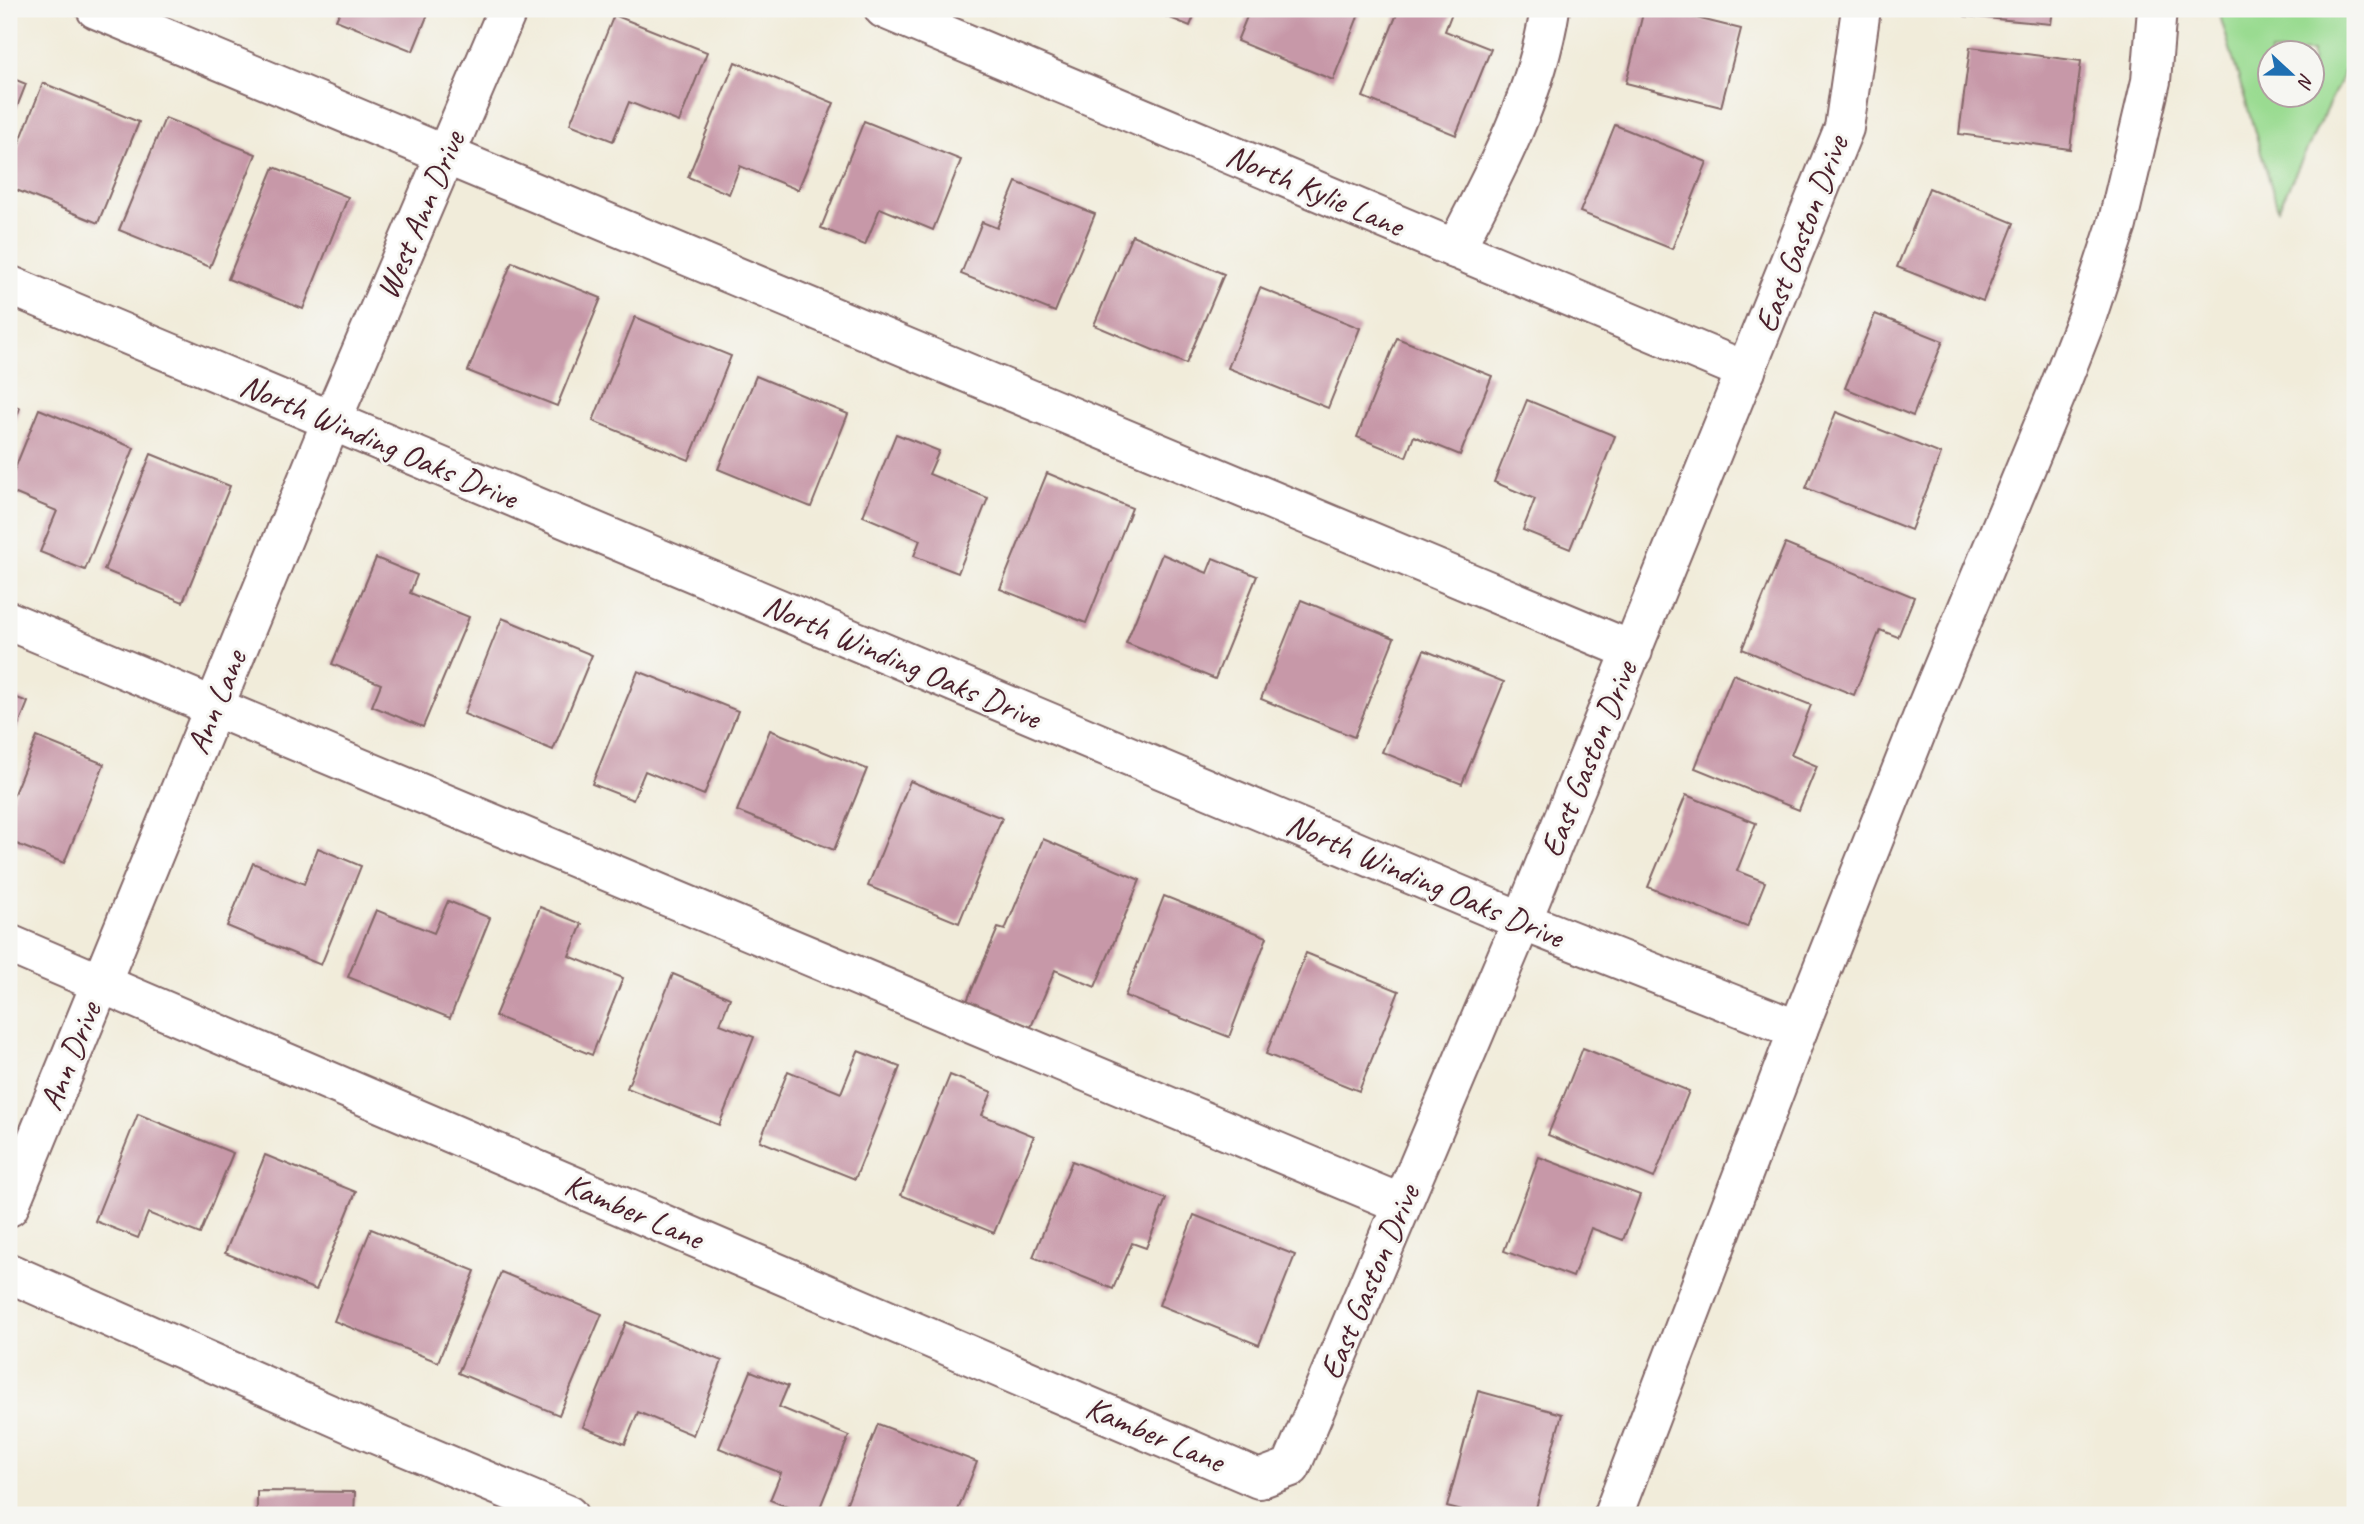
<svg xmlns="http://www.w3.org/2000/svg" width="2364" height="1524" font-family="Caveat,sans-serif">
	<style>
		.green { fill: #9adb91; stroke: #727d5e; stroke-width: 2; fill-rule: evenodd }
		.building { fill: #c798a8 }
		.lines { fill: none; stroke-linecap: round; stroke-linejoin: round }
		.minor-casing { stroke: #846768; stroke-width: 42 }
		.minor { stroke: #fff; stroke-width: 38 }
		.labels { text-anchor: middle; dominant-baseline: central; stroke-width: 6; stroke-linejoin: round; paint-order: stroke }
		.street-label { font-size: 33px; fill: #4a1f2b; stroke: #f6f6f2 }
	</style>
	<rect width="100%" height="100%" fill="#f6f6f2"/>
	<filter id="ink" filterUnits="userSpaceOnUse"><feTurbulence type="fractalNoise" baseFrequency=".0143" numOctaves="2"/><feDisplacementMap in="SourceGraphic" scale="14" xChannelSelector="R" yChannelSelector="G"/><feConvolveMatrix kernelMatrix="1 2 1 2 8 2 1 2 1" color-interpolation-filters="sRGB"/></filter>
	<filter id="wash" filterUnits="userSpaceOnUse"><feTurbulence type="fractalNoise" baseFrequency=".00686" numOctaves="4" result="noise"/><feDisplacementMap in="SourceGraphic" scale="28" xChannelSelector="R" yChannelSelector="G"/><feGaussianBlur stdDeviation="1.57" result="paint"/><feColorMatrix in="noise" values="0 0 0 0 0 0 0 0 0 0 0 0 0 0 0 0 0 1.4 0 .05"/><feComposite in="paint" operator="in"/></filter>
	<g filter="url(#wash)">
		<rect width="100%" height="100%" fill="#f1ecda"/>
		<path class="green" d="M2218 9H2355V50L2278 209ZM2270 52H2312V94H2270Z"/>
		<g id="blocks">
			<g class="building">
				<path d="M341 9H430L413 51 336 20Z"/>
				<path d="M1148 9H1197L1190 26Z"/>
				<path d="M1250 9H1361L1333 80 1237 41Z"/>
				<path d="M1399 9 1453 10 1445 31 1491 49 1456 135 1363 97Z"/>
				<path d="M1644 9H1660L1741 29 1721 107 1626 83Z"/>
				<path d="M1966 9H2053L2051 24 1965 16Z"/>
				<path d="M614 15 707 52 679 122 629 102 613 141 570 124Z"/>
				<path d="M1970 47 2081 61 2070 149 1959 134Z"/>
				<path d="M735 62 834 103 798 190 740 166 729 194 688 177Z"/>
				<path d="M9 77 26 84 9 127Z"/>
				<path d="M43 83 139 122 98 223 9 187V169Z"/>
				<path d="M165 118 256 154 210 267 119 230Z"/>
				<path d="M864 121 961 160 933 230 880 208 865 245 821 228Z"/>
				<path d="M1615 125 1707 162 1672 249 1580 212Z"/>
				<path d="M274 167 348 197 303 309 228 279Z"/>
				<path d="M1016 182 1095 214 1055 312 961 274 982 222 997 228Z"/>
				<path d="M1929 188 2014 223 1983 301 1897 267Z"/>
				<path d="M1132 235 1224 274 1186 364 1094 325Z"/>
				<path d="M512 262 601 298 557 406 468 371Z"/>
				<path d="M1260 288 1360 328 1328 408 1228 368Z"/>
				<path d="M1875 314 1943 341 1913 416 1845 388Z"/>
				<path d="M635 317 731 356 689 460 593 421Z"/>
				<path d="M1397 338 1492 376 1460 455 1414 436 1406 457 1357 437Z"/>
				<path d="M756 376 848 414 811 507 718 469Z"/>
				<path d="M1527 400 1615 436 1570 549 1523 530 1535 499 1494 482Z"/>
				<path d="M9 403 20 408 9 436Z"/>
				<path d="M39 409 134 448 85 570 40 552 57 511 9 491V483Z"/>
				<path d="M1836 412 1941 454 1911 530 1806 488Z"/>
				<path d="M896 434 939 451 929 474 988 498 958 573 914 556 920 540 863 516Z"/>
				<path d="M151 454 230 486 183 602 104 570Z"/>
				<path d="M1047 473 1132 508 1086 623 1000 589Z"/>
				<path d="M1785 544 1914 597 1898 637 1880 630 1854 695 1742 649Z"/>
				<path d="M1162 554 1207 573 1213 558 1257 576 1215 679 1126 643Z"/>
				<path d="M376 558 417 575 410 593 469 617 423 727 372 706 381 684 332 664Z"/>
				<path d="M1301 600 1394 638 1354 737 1261 699Z"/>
				<path d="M502 618 592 655 553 750 464 714Z"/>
				<path d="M1424 650 1504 682 1462 784 1382 752Z"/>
				<path d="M638 671 738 711 704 795 645 771 633 800 592 784Z"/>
				<path d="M1733 674 1811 705 1791 755 1817 766 1799 810 1695 768Z"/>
				<path d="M9 695 28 702 9 749Z"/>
				<path d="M770 730 867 769 834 850 737 811Z"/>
				<path d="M37 737 104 764 64 863 9 841V806Z"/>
				<path d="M910 781 1002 818 959 923 868 886Z"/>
				<path d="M1686 795 1756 823 1737 871 1765 882 1747 927 1648 887Z"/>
				<path d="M1043 839 1140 880 1095 987 1055 970 1031 1027 967 1001 998 928 1005 930Z"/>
				<path d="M318 848 361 866 321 965 227 926 253 863 304 884Z"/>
				<path d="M1164 896 1267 937 1229 1037 1125 996Z"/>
				<path d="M448 901 490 918 450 1018 348 977 376 910 434 933Z"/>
				<path d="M540 907 582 924 569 956 623 978 592 1055 495 1016Z"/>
				<path d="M1306 953 1399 991 1359 1091 1266 1054Z"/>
				<path d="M673 974 730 998 720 1024 754 1037 719 1125 627 1088Z"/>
				<path d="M1583 1048 1689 1091 1654 1178 1548 1135Z"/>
				<path d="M858 1051 900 1067 855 1179 760 1141 788 1071 841 1093Z"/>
				<path d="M950 1075 992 1092 982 1115 1034 1136 994 1233 901 1195Z"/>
				<path d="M138 1114 233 1153 200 1234 148 1213 138 1238 95 1221Z"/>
				<path d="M265 1155 356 1192 316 1290 225 1253Z"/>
				<path d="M1539 1157 1640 1195 1623 1240 1591 1228 1573 1277 1504 1251Z"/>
				<path d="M1072 1161 1166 1199 1146 1248 1132 1243 1113 1289 1033 1257Z"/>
				<path d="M1194 1215 1295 1255 1259 1345 1159 1305Z"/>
				<path d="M371 1229 475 1271 438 1362 334 1321Z"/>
				<path d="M501 1272 602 1314 559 1415 458 1373Z"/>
				<path d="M626 1322 722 1361 693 1435 638 1412 625 1444 583 1427Z"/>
				<path d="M751 1371 788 1386 779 1407 849 1436 817 1515H807L770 1500 781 1473 719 1448Z"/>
				<path d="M1478 1391 1562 1414 1534 1515H1477L1447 1507Z"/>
				<path d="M878 1424 977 1462 956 1515H842Z"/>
				<path d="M257 1491 355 1492 354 1515H257Z"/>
			</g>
		</g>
	</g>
	<g filter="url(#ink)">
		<use href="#blocks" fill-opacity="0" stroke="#846768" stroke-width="2"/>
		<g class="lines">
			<g class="minor-casing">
				<g id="minor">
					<path d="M96 9 1633 651"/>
					<path d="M884 9 1746 371"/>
					<path d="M1455 249C1495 173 1537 95 1550 9"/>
					<path d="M9 285 1522 921 1798 1030"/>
					<path d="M9 621 1402 1204"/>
					<path d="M9 944 1259 1479 1291 1467 1522 921 1844 128 1861 9"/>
					<path d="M9 1207 331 422 508 9"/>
					<path d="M9 1273 356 1426 568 1515"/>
					<path d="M1613 1515 1798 1030 1926 708 2059 388 2086 319 2117 225 2151 81 2157 9"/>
				</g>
			</g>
			<use href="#minor" class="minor"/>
		</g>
	</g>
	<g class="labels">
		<g class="street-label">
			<text transform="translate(1315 190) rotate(23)">North Kylie Lane</text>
			<text transform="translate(420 215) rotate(-67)">West Ann Drive</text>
			<text transform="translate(1801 234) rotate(-69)">East Gaston Drive</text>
			<text transform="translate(379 441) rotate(23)">North Winding Oaks Drive</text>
			<text transform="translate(902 661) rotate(23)">North Winding Oaks Drive</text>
			<text transform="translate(216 702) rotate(-68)">Ann Lane</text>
			<text transform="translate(1588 759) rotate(-68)">East Gaston Drive</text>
			<text transform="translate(1425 880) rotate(23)">North Winding Oaks Drive</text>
			<text transform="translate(70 1056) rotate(-68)">Ann Drive</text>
			<text transform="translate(634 1211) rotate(23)">Kamber Lane</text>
			<text transform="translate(1369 1282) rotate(-67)">East Gaston Drive</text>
			<text transform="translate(1155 1434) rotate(23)">Kamber Lane</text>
		</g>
	</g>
	<rect width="2364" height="1524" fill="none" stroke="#f6f6f2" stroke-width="35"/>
	<g transform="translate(2291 74) rotate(112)"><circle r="33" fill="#f6f6f2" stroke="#b1a0a2" stroke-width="2"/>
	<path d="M0-5L12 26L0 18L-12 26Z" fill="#1f6fb2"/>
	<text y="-10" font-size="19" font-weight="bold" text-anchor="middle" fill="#4a1f2b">N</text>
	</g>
</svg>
